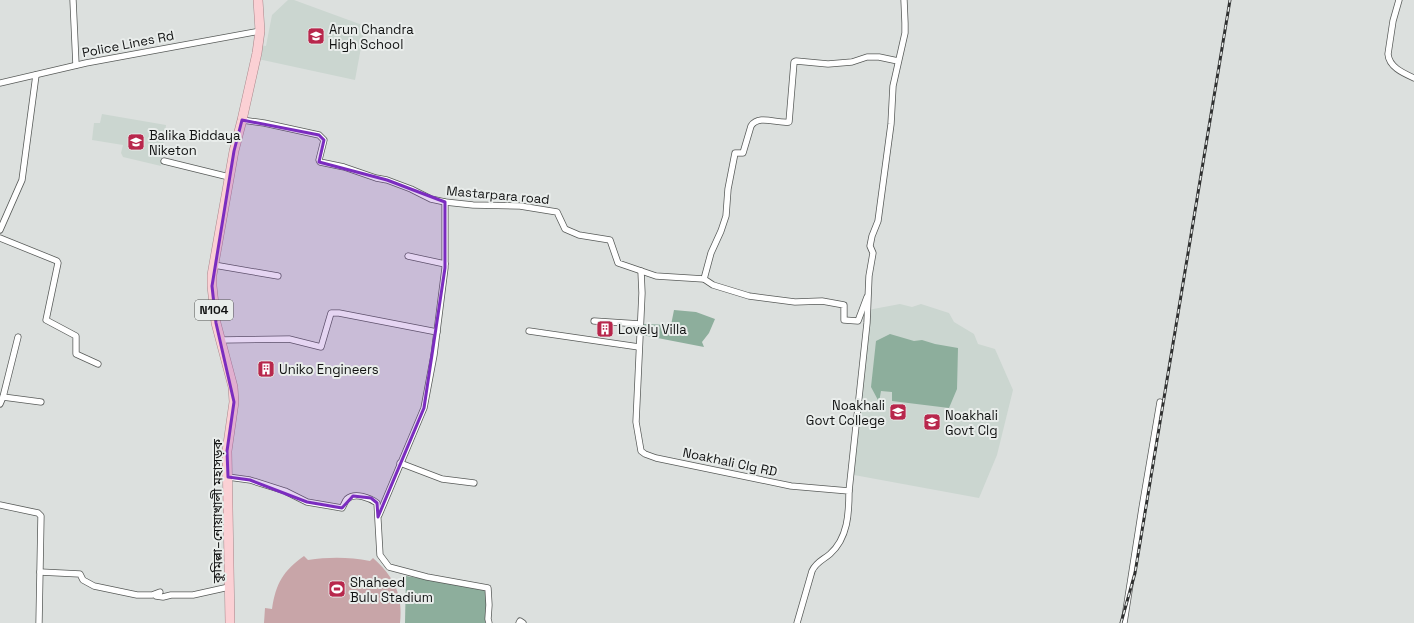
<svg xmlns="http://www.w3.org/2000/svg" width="1414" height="623" font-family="'Space Grotesk','Noto Sans Bengali',sans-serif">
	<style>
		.built { fill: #cbd6d0 }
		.green { fill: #c8a5a8 }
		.water { fill: #8dae9c }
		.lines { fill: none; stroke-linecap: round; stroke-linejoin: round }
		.minor-casing { stroke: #585b59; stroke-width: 7 }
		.trunk-casing { stroke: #a8868a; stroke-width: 10 }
		.minor { stroke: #fff; stroke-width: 5.5 }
		.trunk { stroke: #fbd0d4; stroke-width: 9 }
		.rail-casing { stroke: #2f3030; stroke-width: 3 }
		.rail { stroke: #e9edeb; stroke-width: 1.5; stroke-dasharray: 4.5; stroke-linecap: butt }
		.marked { fill: #7b2cbf; fill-opacity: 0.2; stroke: #7b2cbf; stroke-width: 3; stroke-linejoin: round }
		.labels { text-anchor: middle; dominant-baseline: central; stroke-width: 4; stroke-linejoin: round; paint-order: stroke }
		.shield { fill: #e9edeb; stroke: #525453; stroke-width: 1 }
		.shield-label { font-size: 12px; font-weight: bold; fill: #111212 }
		.poi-label { font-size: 13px; fill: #111212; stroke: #e9edeb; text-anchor: start }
		.street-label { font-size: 13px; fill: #111212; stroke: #e9edeb }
	</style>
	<rect width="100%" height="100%" fill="#dce0de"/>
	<g class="built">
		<path d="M288 0H294L365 26 355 80 258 59 260 45 266 46 272 15Z"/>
		<path d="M102 114 166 125 161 166 123 157 121 153 123 145 92 140 94 123H100Z"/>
		<path d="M900 304 912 307 921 304 949 313 954 322 974 334 978 344 995 349 1013 390 997 455 979 498 854 475 868 310Z"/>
	</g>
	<path class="green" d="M304 556 308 560C329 557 349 557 370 561L373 558C394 577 403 594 400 623H264L265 608 272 609C276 583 283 571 304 556Z"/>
	<g class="water">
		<path d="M674 310 696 312 715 319 709 333 702 342 704 347 642 335 644 324 671 325Z"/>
		<path d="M890 334 914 341 922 340 935 344 958 348 957 389 949 408 892 401V392L881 391 879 402 871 387 876 341Z"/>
		<path d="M406 576 487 589 485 623H405Z"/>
	</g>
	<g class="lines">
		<g class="minor-casing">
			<g id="minor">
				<path d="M73 0 76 65"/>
				<path d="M1399 0 1393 21 1388 54C1389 67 1403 73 1414 78"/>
				<path d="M0 83 86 63 260 31"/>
				<path d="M242 120 264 123 319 135 324 140 319 160 320 162 344 167 376 178 387 180 411 189 431 199 445 202 473 205 520 206 557 212 565 229 579 235 610 240 618 263 656 276 704 279 713 285 749 296 795 302 822 301 844 305V320L858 321 867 297"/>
				<path d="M164 161 229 177"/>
				<path d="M0 230 22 180 36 75"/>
				<path d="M0 238 57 261 58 263 46 320 76 336V354L98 364"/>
				<path d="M408 256 445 264"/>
				<path d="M214 265 278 276"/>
				<path d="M641 271 642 293 636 422 641 451 645 454 656 458 791 486 849 491C849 513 848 538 830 554 823 560 816 562 812 571L797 623"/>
				<path d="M704 279 711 253 721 231 726 216 728 189 735 153H743L751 126C759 114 777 124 789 122L794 62 796 61 828 64 852 62 867 57H879L898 61"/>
				<path d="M594 321 640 324"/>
				<path d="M529 331 639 347"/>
				<path d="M221 340 289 339 321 347 331 313H339L437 332"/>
				<path d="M3 397 41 402"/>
				<path d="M0 404 3 397 18 337"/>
				<path d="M400 463 442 479 474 483"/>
				<path d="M228 477 250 480 285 491 307 502 342 508C344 505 345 501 347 499 355 492 370 498 377 503L380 555 389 567 427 577 488 588 489 605 488 619 489 623"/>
				<path d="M849 491 867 323 869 276 873 253 870 246 872 236 878 221 891 124 893 86 905 33V23L904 0"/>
				<path d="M0 505 38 513 41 516 39 623"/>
				<path d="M379 515 424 408 434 355 445 268V202"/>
				<path d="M40 572 80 574 83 580 94 586 137 595H152L160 592 156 596 163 597 171 595H193L229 587"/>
				<path d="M519 623 520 621 523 623"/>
				<path d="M1124 623 1142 508 1160 402"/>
			</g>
		</g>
		<g class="trunk-casing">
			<path id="trunk" d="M230 623 227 451 234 402 233 387 216 323 212 286V275L234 151 242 120 257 53 260 31 258 0"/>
		</g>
		<use href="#minor" class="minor"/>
		<use href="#trunk" class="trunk"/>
		<g class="rail-casing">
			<path id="rail" d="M1121 623 1135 573 1230 0"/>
		</g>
		<use href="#rail" class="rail"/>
	</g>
	<path class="marked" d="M242 120 319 135 324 140 319 162 387 180 445 202V268L424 408 378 517 377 503 371 498 353 496 342 508 307 502 250 480 228 477 227 451 234 402 216 323 212 286 234 151Z"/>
	<defs>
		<g id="school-square" transform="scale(0.9)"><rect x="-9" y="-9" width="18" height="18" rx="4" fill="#b8274c" stroke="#e9edeb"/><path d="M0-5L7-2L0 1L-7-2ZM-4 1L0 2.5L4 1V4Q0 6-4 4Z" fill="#fff"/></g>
		<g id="building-square" transform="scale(0.9)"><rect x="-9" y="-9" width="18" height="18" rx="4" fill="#b8274c" stroke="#e9edeb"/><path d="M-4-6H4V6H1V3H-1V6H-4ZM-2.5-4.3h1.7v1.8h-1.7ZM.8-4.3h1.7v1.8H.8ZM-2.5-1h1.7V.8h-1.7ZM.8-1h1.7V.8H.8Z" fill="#fff"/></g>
		<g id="university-square" transform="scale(0.9)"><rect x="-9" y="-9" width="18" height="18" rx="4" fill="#b8274c" stroke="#e9edeb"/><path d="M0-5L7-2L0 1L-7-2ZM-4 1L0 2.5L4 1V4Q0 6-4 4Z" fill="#fff"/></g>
		<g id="stadium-square" transform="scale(0.9)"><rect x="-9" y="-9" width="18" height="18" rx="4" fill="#b8274c" stroke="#e9edeb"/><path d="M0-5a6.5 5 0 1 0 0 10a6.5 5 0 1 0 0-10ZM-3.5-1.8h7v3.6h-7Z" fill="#fff"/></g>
	</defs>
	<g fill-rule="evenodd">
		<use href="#school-square" x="316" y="36"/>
		<use href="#school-square" x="136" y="142"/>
		<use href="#building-square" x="605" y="329"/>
		<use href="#building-square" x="266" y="369"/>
		<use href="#university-square" x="898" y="412"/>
		<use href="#university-square" x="932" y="422"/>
		<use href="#stadium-square" x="337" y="589"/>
	</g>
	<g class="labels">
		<rect class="shield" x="195" y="300" width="38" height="20" rx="3"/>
		<g class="shield-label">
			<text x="214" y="310">N104</text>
		</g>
		<g class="poi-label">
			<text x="329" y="29">Arun Chandra<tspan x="329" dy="15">High School</tspan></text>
			<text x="149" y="135">Balika Biddaya<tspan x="149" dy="15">Niketon</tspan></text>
			<text x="618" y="329">Lovely Villa</text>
			<text x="279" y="369">Uniko Engineers</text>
			<text x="885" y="405" text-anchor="end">Noakhali<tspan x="885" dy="15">Govt College</tspan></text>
			<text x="945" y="415">Noakhali<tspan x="945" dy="15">Govt Clg</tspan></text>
			<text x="350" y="582">Shaheed<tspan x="350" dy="15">Bulu Stadium</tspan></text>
		</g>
		<g class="street-label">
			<text transform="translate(128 44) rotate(-11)">Police Lines Rd</text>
			<text transform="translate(498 195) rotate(5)">Mastarpara road</text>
			<text transform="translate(730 462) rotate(12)">Noakhali Clg RD</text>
			<text transform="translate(217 511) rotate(-90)">কুমিল্লা–নোয়াখালী মহাসড়ক</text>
		</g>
	</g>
</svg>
